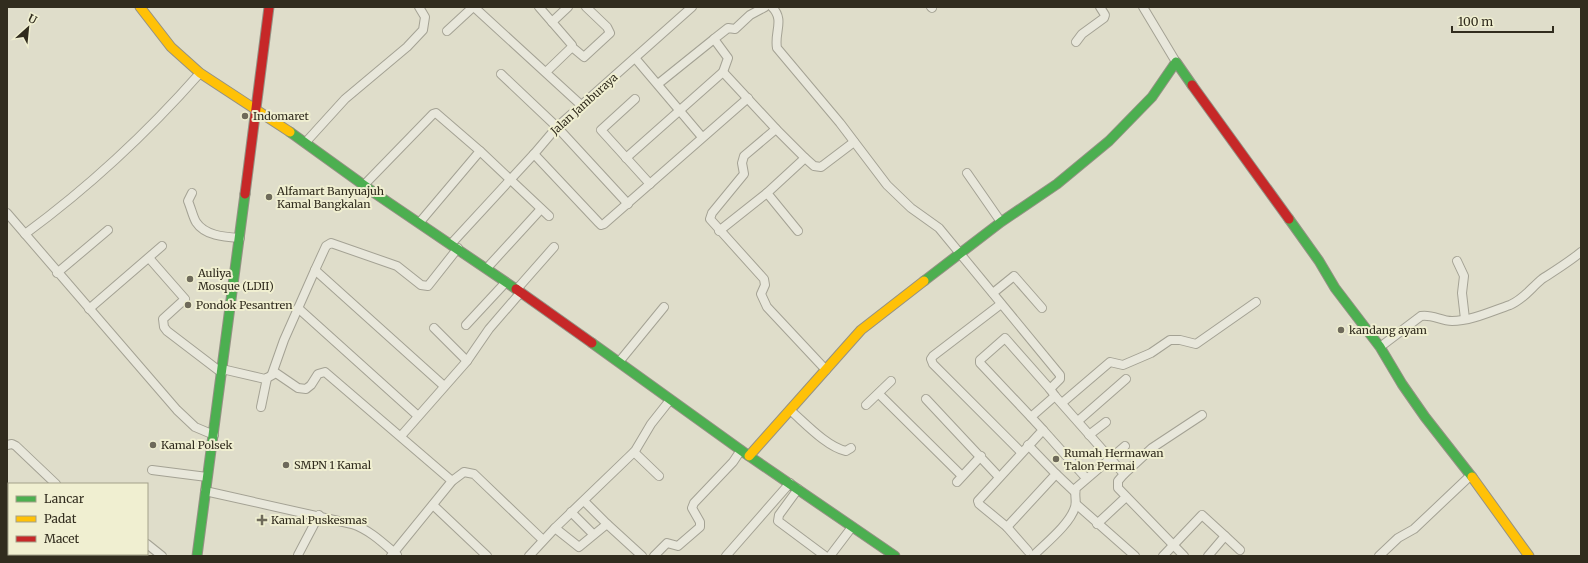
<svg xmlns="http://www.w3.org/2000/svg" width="1588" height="563" font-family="Merriweather,serif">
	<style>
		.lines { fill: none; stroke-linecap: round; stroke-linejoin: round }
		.street-casing { stroke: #a4a294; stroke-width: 10 }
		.fast-casing { stroke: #949184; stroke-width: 11 }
		.slow-casing { stroke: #949184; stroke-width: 11 }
		.jam-casing { stroke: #949184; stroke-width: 11 }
		.street { stroke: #e8e7db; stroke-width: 8 }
		.fast { stroke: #4caf50; stroke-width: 9 }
		.slow { stroke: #ffc107; stroke-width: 9 }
		.jam { stroke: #c62828; stroke-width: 9 }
		.poi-dot { fill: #6e6a5a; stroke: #f0efd1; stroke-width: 1.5 }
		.labels { text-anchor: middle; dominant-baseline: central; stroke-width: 4; stroke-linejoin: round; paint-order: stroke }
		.street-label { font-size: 11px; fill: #312c1e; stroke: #f0efd1 }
		.poi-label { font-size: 11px; fill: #312c1e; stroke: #f0efd1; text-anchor: start }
	</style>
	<rect width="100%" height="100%" fill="#dfddca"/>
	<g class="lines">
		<g class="street-casing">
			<g id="street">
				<path d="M474 7 581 105"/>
				<path d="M539 7 572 45V47L546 72"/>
				<path d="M772 7C785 20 774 32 777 48L840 123 887 185 911 208 939 228 1060 375V379L1050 389 1055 396 1124 474 1118 481V488L1184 556"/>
				<path d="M931 7 932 8"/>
				<path d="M1143 7 1176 62"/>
				<path d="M552 22 568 7"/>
				<path d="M447 31 473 7"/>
				<path d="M1076 42 1082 34 1104 18 1105 15 1100 7"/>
				<path d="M572 47 584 57 610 33 607 27 586 7"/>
				<path d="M635 58 702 137"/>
				<path d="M723 72 776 129 805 158"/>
				<path d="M501 74 557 127 628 204"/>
				<path d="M658 84 714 39"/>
				<path d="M635 99 601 130 650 184"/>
				<path d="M776 129 744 156 742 163 744 174 712 213 710 219 764 279 765 285 761 294 767 307 826 370"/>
				<path d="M305 143 345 99 407 47 423 30 425 17 419 7"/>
				<path d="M534 154 599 223 601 225 604 224 748 98"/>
				<path d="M626 158 723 72 728 58 714 39 728 28 735 29 750 15 765 7"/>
				<path d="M967 173 1001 222"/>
				<path d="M364 185 433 114 436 113 480 151 549 216"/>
				<path d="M192 193 188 201C191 208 193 217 196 222 205 236 225 237 240 238"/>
				<path d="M7 213 177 410 195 427 214 435"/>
				<path d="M420 222 480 151"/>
				<path d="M719 231 767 193"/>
				<path d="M798 231 767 193 805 158 814 166 821 167 854 142"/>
				<path d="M25 234C89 187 147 133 200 73"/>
				<path d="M451 244 534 154 557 127 692 7"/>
				<path d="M149 258 185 299 163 319 164 327 167 331 222 373"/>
				<path d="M1457 261 1464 276 1462 293 1465 319"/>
				<path d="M487 268 541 209"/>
				<path d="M315 270 326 246 331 243 397 266 421 285 428 286 458 248"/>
				<path d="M57 273 108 230"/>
				<path d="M517 289 554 247"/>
				<path d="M993 293 1014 276 1042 308"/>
				<path d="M1001 304 933 356 931 359 933 364 1021 452"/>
				<path d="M298 308 418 416"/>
				<path d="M89 309 162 246"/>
				<path d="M466 325 506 282"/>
				<path d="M434 328 467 361"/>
				<path d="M1380 347 1421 316C1432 314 1441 321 1452 321 1471 321 1492 311 1510 305 1524 299 1531 288 1542 279 1556 270 1569 262 1581 252"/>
				<path d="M619 362 664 307"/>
				<path d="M222 369 265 379 276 373 298 388 306 389 311 385 318 374 325 372 452 481"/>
				<path d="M272 374 284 340 315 270 444 386"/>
				<path d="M879 394 962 476"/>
				<path d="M926 399 999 477"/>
				<path d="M1062 403 1110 362 1123 365 1151 353 1170 340H1180L1196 344 1256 302"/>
				<path d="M866 405 891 381"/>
				<path d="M261 407 267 378"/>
				<path d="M790 410C805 423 827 447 846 451L851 448"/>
				<path d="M1031 417 980 363V360L1005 338 1050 389"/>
				<path d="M1078 421 1126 379"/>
				<path d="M1043 430 1086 478"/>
				<path d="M1089 435 1106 422"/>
				<path d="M401 436 467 361 489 329 521 292"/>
				<path d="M7 445 12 444 16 446 56 484"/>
				<path d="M634 452 659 476"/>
				<path d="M152 470 207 477"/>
				<path d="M1056 474 1075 492"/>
				<path d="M1124 474 1152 448 1202 415"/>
				<path d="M957 482 981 456"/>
				<path d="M798 489 779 515 778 521 825 556"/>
				<path d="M205 491 352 524C370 530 383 543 397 555"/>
				<path d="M584 501 607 524"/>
				<path d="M1076 504 1135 556"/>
				<path d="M433 505 487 556"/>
				<path d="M571 512 593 534"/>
				<path d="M1097 524 1126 497"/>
				<path d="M1007 527 1056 474 1028 445"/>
				<path d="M555 528 579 547 607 524 642 556"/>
				<path d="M1225 536 1240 550"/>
				<path d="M147 544 162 556"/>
				<path d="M1028 551 1007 527 979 504 978 501 1043 430 1031 417 1055 396"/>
				<path d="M298 555 319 515"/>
				<path d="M1034 555C1046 543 1070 524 1075 507 1077 501 1074 495 1076 488L1125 446"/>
				<path d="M110 556 112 554"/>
				<path d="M391 556 452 481 464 472 474 474 543 540"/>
				<path d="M529 556 555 528 635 451 651 424 670 400"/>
				<path d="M654 556 667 543 678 546 700 527V522L692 508 694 503 733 462 741 450"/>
				<path d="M726 556 790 483"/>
				<path d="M830 556 852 527"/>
				<path d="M1163 556 1202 515 1225 536 1208 556"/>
				<path d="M1379 556 1398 538 1414 529 1470 476"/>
			</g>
		</g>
		<g class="fast-casing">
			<g id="fast">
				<path d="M290 132 376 194 516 289"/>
				<path d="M1289 219 1319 261 1335 288 1380 347 1402 384 1425 417 1472 477"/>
				<path d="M924 281 1001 222 1057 184 1109 141 1152 97 1176 62 1192 85"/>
				<path d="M592 343 749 456 895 556"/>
				<path d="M197 556 245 194"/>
			</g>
		</g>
		<g class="slow-casing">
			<g id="slow">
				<path d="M140 7 171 47 200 73 290 132"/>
				<path d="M749 456 861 330 924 281"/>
				<path d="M1472 477 1529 556"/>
			</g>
		</g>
		<g class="jam-casing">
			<g id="jam">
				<path d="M1192 85 1289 219"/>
				<path d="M245 194 269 7"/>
				<path d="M516 289 592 343"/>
			</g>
		</g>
		<use href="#street" class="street"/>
		<use href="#fast" class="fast"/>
		<use href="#slow" class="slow"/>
		<use href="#jam" class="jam"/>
	</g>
	<g class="poi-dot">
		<circle cx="245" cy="116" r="4"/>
		<circle cx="269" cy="197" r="4"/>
		<circle cx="190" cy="279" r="4"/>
		<circle cx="188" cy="305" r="4"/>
		<circle cx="1341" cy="330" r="4"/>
		<circle cx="153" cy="445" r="4"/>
		<circle cx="1056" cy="459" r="4"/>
		<circle cx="286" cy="465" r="4"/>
		<path d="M260 514h4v4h4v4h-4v4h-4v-4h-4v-4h4z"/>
	</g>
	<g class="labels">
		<g class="street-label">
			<text transform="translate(584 104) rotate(-42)">Jalan Jamburaya</text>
		</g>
		<g class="poi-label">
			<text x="253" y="116">Indomaret</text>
			<text x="277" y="191">Alfamart Banyuajuh<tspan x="277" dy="13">Kamal Bangkalan</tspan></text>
			<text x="198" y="273">Auliya<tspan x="198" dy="13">Mosque (LDII)</tspan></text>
			<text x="196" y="305">Pondok Pesantren</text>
			<text x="1349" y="330">kandang ayam</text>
			<text x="161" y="445">Kamal Polsek</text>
			<text x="1064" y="453">Rumah Hermawan<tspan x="1064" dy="13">Talon Permai</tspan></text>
			<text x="294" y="465">SMPN 1 Kamal</text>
			<text x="271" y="520">Kamal Puskesmas</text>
		</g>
	</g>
	<rect width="1588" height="563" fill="none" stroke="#312c1e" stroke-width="16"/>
	<rect x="8" y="483" width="140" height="72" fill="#f0efd1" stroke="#a4a189"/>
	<rect x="16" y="496" width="20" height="6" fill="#4caf50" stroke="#a4a189"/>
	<text x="44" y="503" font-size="12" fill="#312c1e">Lancar</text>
	<rect x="16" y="516" width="20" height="6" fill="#ffc107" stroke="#a4a189"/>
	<text x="44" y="523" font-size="12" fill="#312c1e">Padat</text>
	<rect x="16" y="536" width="20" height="6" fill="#c62828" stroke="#a4a189"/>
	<text x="44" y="543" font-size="12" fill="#312c1e">Macet</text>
	<g transform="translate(28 28) rotate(27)" stroke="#f0efd1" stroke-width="3" paint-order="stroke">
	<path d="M0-3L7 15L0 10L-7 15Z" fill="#312c1e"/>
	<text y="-6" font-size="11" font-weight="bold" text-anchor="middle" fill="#312c1e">U</text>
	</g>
	<path d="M1452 26v6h101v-6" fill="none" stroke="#312c1e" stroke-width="2"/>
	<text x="1458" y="26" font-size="12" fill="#312c1e" stroke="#f0efd1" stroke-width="3" paint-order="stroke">100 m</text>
</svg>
